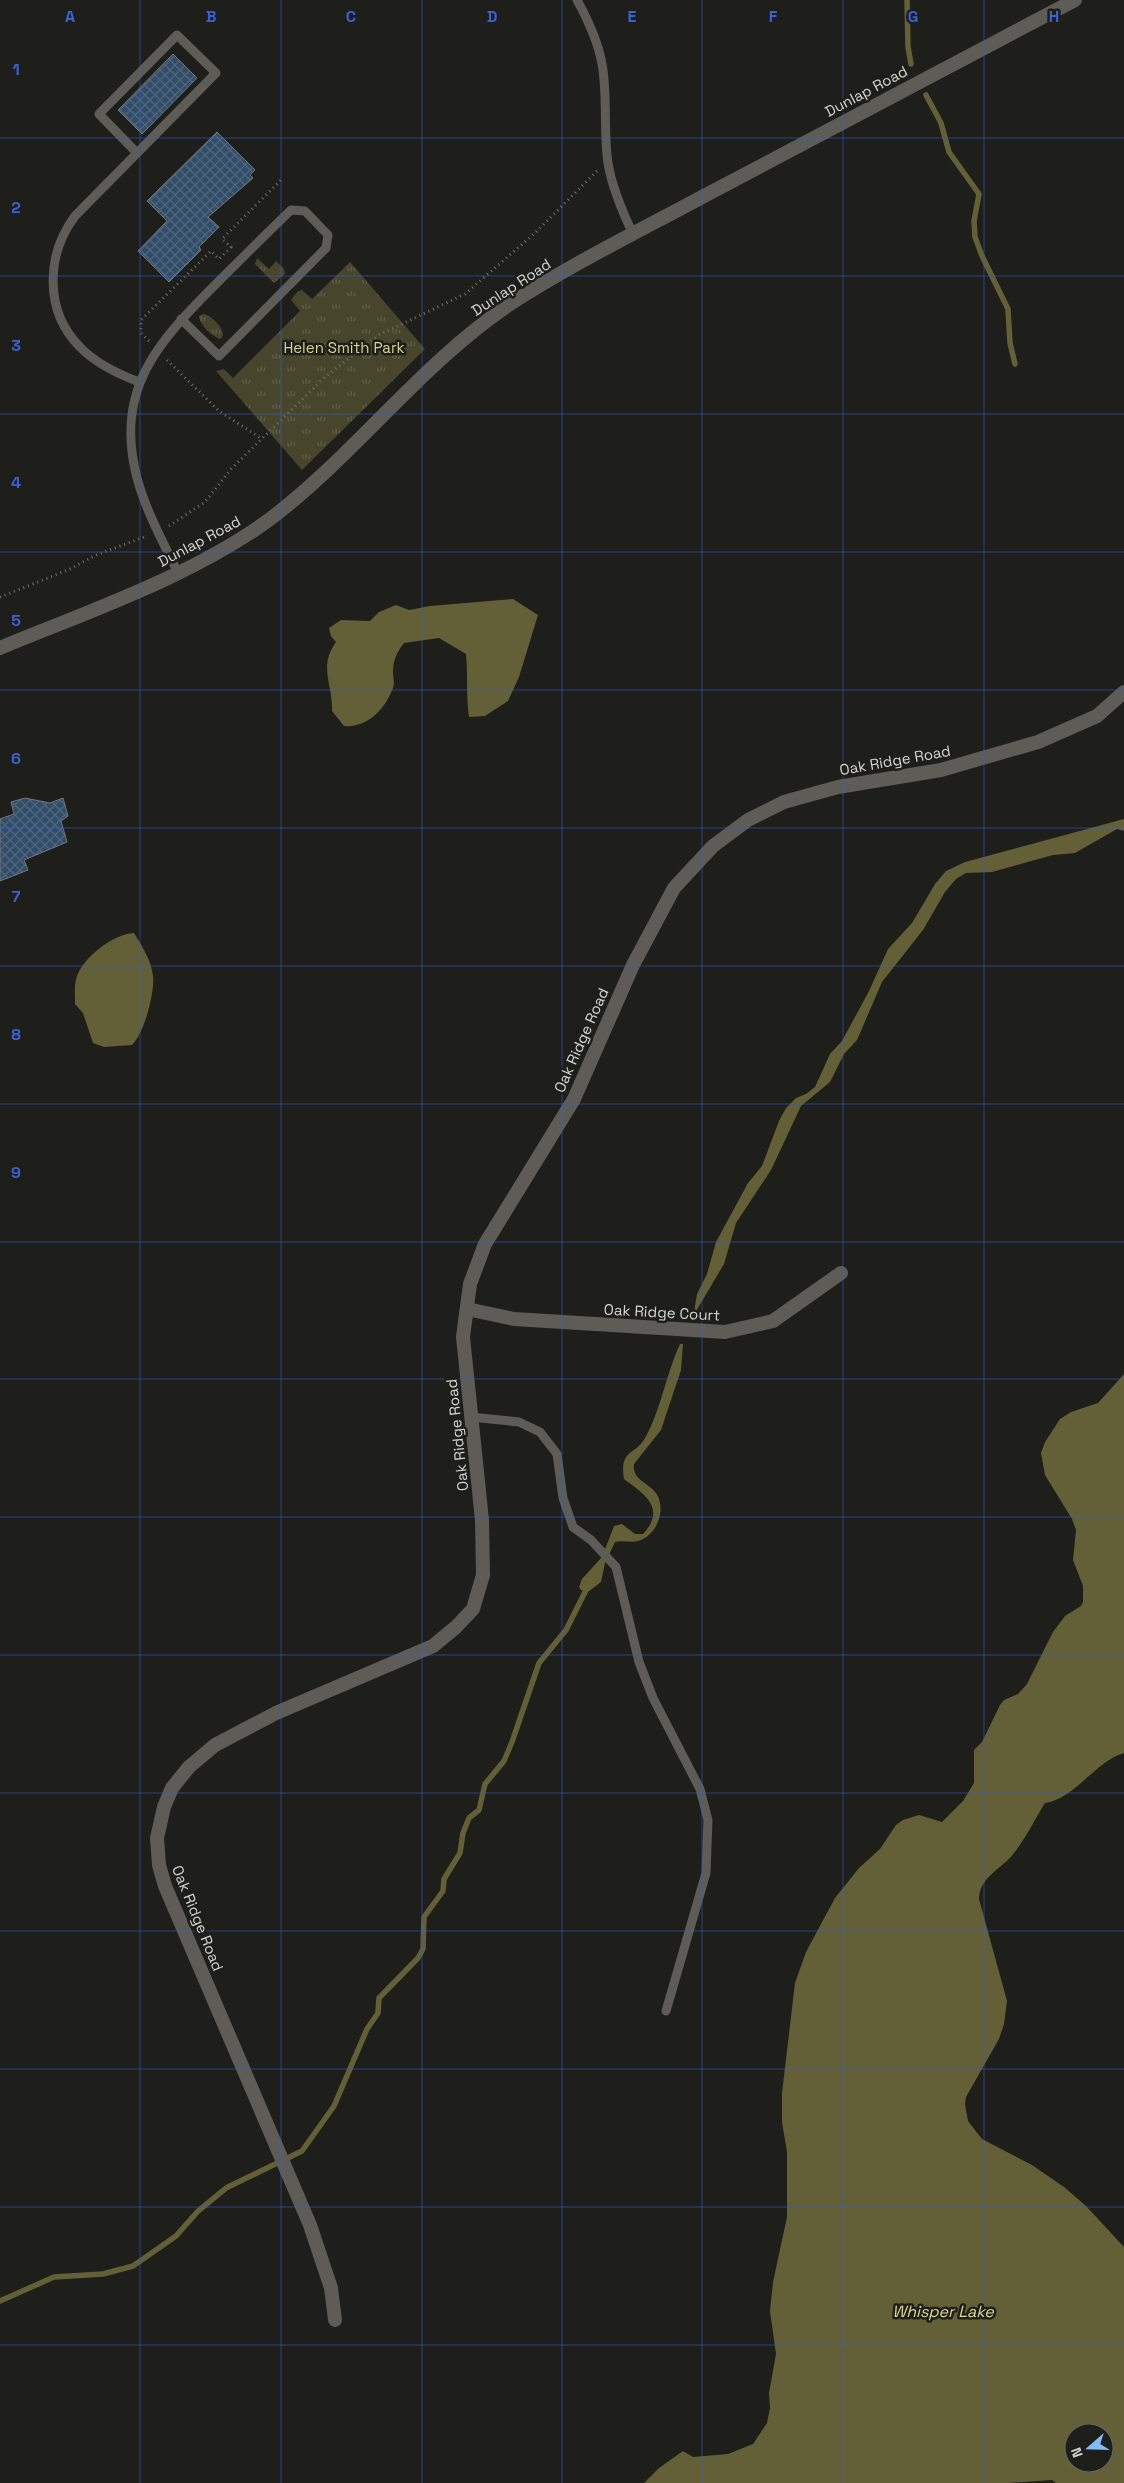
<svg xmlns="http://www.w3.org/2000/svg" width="1124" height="2483" font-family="'Space Grotesk',sans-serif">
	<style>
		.grass { fill: url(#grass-tufts) }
		.water { fill: #636038; fill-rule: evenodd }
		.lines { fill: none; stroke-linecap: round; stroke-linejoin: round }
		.stream { stroke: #636038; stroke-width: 5.5 }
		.building { fill: url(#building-cross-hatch); stroke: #72767a }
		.path { stroke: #71716d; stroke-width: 3; stroke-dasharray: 1 4; stroke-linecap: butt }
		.service { stroke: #5d5c57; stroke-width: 9 }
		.minor { stroke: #5d5c57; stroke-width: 14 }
		.tertiary { stroke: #5d5c57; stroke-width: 14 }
		.grid { fill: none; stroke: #3962d7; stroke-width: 1; stroke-opacity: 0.55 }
		.labels { text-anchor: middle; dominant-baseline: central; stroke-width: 5; stroke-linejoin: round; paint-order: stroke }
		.street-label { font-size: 15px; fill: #d5d5d1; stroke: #1e1e1a }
		.park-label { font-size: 15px; fill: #d9d490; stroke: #1e1e1a }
		.water-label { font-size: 16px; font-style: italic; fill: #ddd893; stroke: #1e1e1a }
		.grid-label { font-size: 16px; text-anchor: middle; font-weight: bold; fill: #3962d7; stroke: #1e1e1a; stroke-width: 5; stroke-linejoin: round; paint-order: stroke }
	</style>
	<defs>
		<pattern id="grass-tufts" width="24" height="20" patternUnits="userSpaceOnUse" patternTransform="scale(1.25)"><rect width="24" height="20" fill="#47452b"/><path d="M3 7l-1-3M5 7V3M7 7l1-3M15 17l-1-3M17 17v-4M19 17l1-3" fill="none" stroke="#615f49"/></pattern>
		<pattern id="building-cross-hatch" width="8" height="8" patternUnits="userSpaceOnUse" patternTransform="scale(1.25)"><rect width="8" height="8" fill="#324d69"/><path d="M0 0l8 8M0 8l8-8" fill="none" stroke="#4f667d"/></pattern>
	</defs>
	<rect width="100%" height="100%" fill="#1e1e1a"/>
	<g class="grass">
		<path d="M257 258 269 269 276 261 284 269 285 274 274 283 255 264Z"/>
		<path d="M350 262 425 349 302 470 216 371 224 369 233 378 300 311 291 300 298 291 302 290 312 299Z"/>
		<path d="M203 314C211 315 223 327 223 335L221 339C213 338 199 324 199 316Z"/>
	</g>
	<g class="water">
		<path d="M513 599 538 615 519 677 508 701 485 716 469 717C466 696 468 675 466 654L439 638 404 643C397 652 393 660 393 672 393 677 395 683 393 688 385 709 368 728 344 726L332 711C333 684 318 667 336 642L331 636 329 628 341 620 370 621 379 612 396 605 409 610 430 606Z"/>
		<path d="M1124 819V831L1117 829 1075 853 1053 855 992 872 966 873 956 879 945 892 923 930 882 982 857 1040 844 1054 830 1082 801 1106 771 1170 736 1223 724 1264 695 1313 694 1312 697 1294 707 1274 716 1242 748 1183 762 1166 779 1121 786 1108 796 1098 806 1094 815 1087 830 1054 842 1041 869 991 888 949 912 923 935 884 946 871 965 862Z"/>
		<path d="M134 933C142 946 151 960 153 976 155 992 144 1034 132 1045L104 1047 93 1043 83 1013 75 1004C75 995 74 984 77 976 84 957 113 934 134 933Z"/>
		<path d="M680 1344H683L681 1370 661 1430 634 1464C632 1480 648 1482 656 1493 667 1509 657 1536 638 1541 631 1543 623 1540 615 1542L605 1563 601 1582 588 1592 581 1590 579 1587 582 1579 602 1557 614 1526 622 1524 635 1534H643C667 1508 644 1494 624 1479 619 1449 636 1455 645 1438 661 1410 666 1374 680 1344Z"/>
		<path d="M1124 1374V1753C1096 1761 1073 1800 1045 1803 1035 1819 1026 1838 1014 1853 1002 1869 980 1876 979 1899L1007 2001 1004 2024 999 2039 966 2097 965 2104 968 2121 982 2139 1032 2165 1064 2187 1086 2206 1124 2247V2483H1056L1052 2480 1007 2483H644L659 2468 683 2451 693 2457 728 2454 753 2444 767 2423 770 2408 769 2393 776 2354 770 2311 773 2282 787 2217V2152L782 2122V2093L795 1983 806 1952 835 1898 859 1868 880 1849 896 1825 903 1820 919 1815 942 1822 963 1801 974 1783V1750L982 1742 1000 1705 1004 1700 1018 1694 1027 1684 1053 1632 1065 1616 1081 1606 1083 1602V1586L1073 1560 1076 1530 1072 1519 1045 1475 1041 1453 1045 1442 1060 1419 1071 1412 1098 1403ZM1074 2433H1104V2463H1074Z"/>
	</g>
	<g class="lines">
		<g class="stream">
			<path d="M907 0 908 47 911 64"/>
			<path d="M926 95 941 123 949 152 979 194 974 221 975 237 982 256 1008 309 1010 343 1015 364"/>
			<path d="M0 2301 54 2277 103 2274 133 2266 176 2236 198 2211 226 2188 302 2151 334 2106 367 2029 378 2013 379 1998 418 1958 423 1949 424 1917 443 1891 444 1879 460 1853 463 1833 469 1818 479 1810 485 1784 504 1761 512 1742 539 1663 566 1630 585 1592"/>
		</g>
	</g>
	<g class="building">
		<path d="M173 54 197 78 142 134 118 110Z"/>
		<path d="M217 132 255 170 250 175 253 178 208 217 219 227 199 247 201 250 169 282 138 251 167 221 147 201Z"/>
		<path d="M25 798 50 803 63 798 68 816 61 821 67 842 24 860 28 870 0 881V819L14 814 11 802Z"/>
	</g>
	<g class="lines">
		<g class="path">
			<path d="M149 341 141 333V320L211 251 219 259 231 247 222 239 282 179"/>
			<path d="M167 360 219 411 262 439"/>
			<path d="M169 526 205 502 231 469 325 377 379 335 465 294 535 233 597 171"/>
			<path d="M0 597 68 570 96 555 147 536"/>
		</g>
		<g class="service">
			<path d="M577 0C588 20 598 41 602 64 608 96 603 130 608 163 612 188 622 211 633 234"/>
			<path d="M137 153 99 114 177 35 216 73 75 216C46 255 44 311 80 347 96 364 118 374 139 382"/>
			<path d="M178 573C163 542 146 511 137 478 114 390 157 343 215 285 240 260 265 235 291 210L305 211 328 235 326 248 219 356 181 319"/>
			<path d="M471 1417 519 1422 540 1432 557 1454 563 1498 573 1527 591 1540 616 1567 639 1662 653 1698 700 1789 708 1820 706 1873 666 2011"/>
		</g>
		<g class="minor">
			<path d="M467 1309 514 1319 725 1332 773 1321 841 1273"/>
			<path d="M335 2320 331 2288 310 2225 165 1886 159 1865 157 1838 164 1807 172 1788 189 1767 215 1745 276 1713 433 1646 456 1627 473 1609 483 1575 482 1520 463 1337 470 1284 485 1244 574 1099 633 965 674 888 713 846 748 820 784 802 838 787 941 770 1038 742 1097 716 1124 692"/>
		</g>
		<path class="tertiary" d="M0 648C89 611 198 574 274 516 358 451 421 364 510 304 572 264 639 231 704 196 827 130 951 65 1075 0"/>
	</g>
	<path class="grid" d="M140 0V2483M281 0V2483M422 0V2483M562 0V2483M702 0V2483M843 0V2483M984 0V2483M0 138H1124M0 276H1124M0 414H1124M0 552H1124M0 690H1124M0 828H1124M0 966H1124M0 1104H1124M0 1242H1124M0 1379H1124M0 1517H1124M0 1655H1124M0 1793H1124M0 1931H1124M0 2069H1124M0 2207H1124M0 2345H1124"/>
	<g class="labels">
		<g class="street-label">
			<text transform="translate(866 91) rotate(-28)">Dunlap Road</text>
			<text transform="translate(511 287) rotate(-33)">Dunlap Road</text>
			<text transform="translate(199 541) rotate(-28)">Dunlap Road</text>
			<text transform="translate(895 760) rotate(-10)">Oak Ridge Road</text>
			<text transform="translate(581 1040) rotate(-66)">Oak Ridge Road</text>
			<text transform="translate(662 1312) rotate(3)">Oak Ridge Court</text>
			<text transform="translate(457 1435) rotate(-96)">Oak Ridge Road</text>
			<text transform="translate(198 1918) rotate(68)">Oak Ridge Road</text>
		</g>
		<g class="park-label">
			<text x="344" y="347">Helen Smith Park</text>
		</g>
		<g class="water-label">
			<text x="943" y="2311">Whisper Lake</text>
		</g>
	</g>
	<g class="grid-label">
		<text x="70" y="22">A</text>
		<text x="211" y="22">B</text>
		<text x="351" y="22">C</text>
		<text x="492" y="22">D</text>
		<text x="632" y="22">E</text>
		<text x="773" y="22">F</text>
		<text x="913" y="22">G</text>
		<text x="1054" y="22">H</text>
		<text x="16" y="75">1</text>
		<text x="16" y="213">2</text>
		<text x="16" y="351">3</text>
		<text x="16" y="488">4</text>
		<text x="16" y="626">5</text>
		<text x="16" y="764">6</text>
		<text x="16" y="902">7</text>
		<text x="16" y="1040">8</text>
		<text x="16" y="1178">9</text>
	</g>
	<g transform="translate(1089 2448) rotate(250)"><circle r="24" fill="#1e1e1a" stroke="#676763"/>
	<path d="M0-4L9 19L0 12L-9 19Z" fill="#82bcfa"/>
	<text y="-8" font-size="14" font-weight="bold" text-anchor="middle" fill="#d5d5d1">N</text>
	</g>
</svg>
